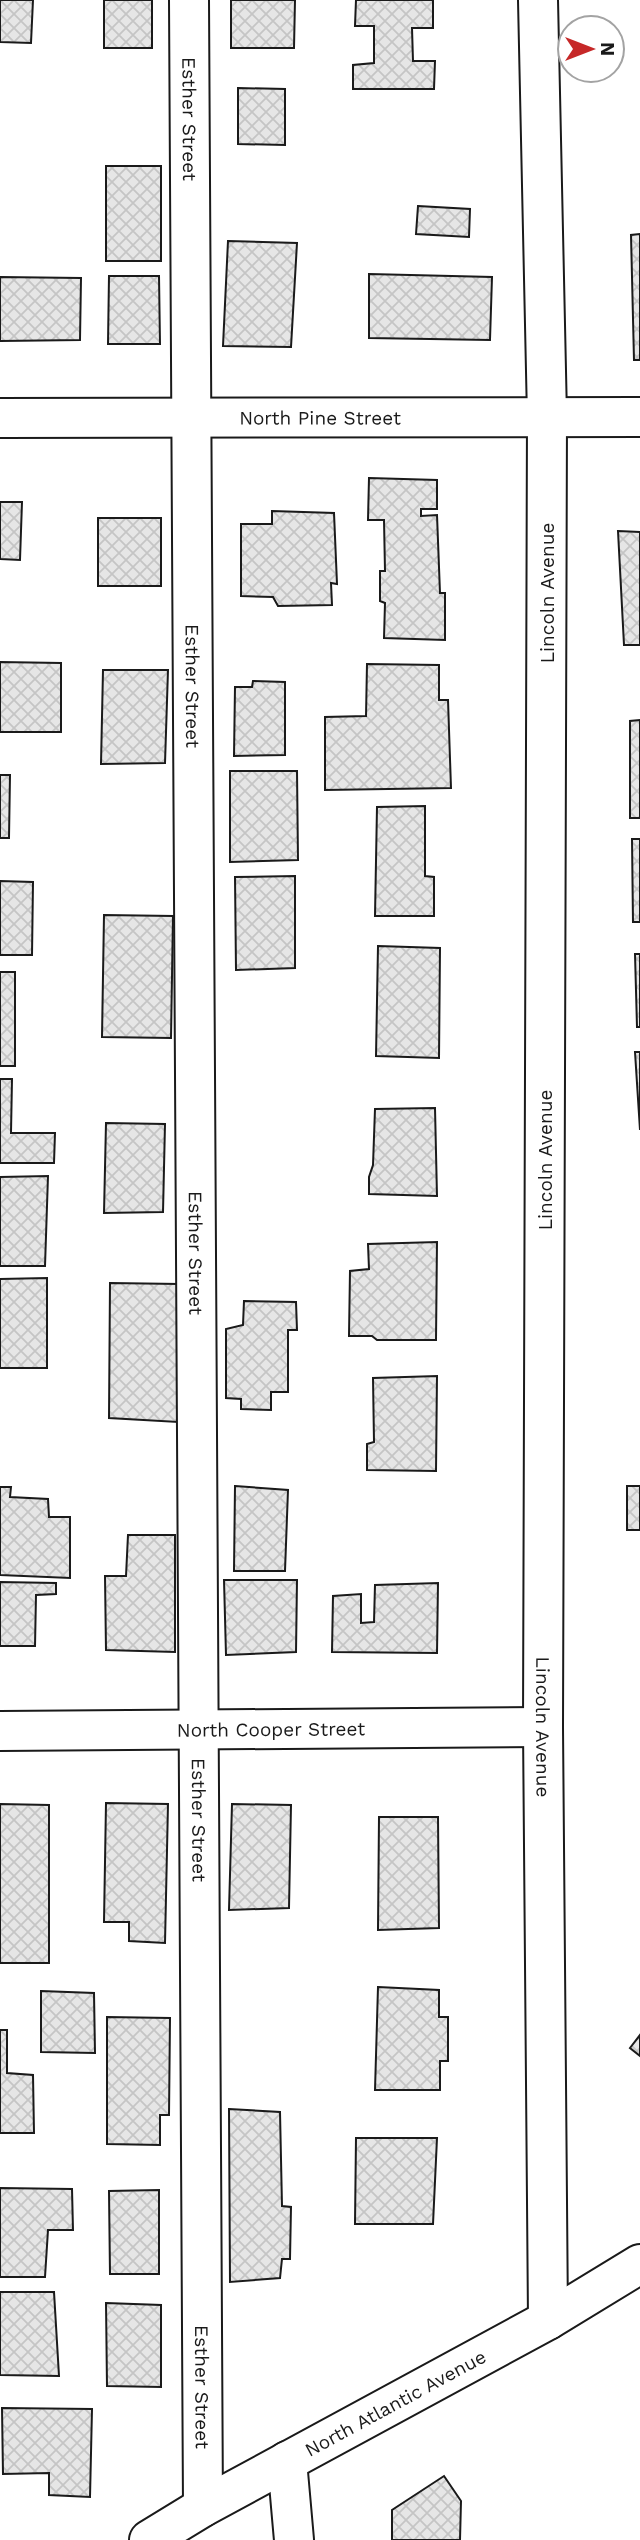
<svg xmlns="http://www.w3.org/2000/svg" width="640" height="2540" font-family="'Work Sans',sans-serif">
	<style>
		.building { fill: url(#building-cross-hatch); stroke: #1a1a1a; stroke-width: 2 }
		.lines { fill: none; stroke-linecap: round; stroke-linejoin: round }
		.minor-casing { stroke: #1a1a1a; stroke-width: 42 }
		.minor { stroke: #fff; stroke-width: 38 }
		.labels { text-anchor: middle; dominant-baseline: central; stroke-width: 5; stroke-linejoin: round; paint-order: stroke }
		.street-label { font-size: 19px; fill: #1a1a1a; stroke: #fff }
	</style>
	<defs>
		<pattern id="building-cross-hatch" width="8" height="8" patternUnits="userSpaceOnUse" patternTransform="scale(1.75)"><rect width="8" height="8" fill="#e6e6e6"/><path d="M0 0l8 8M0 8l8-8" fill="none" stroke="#c5c5c5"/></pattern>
	</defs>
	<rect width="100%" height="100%" fill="#fff"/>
	<g class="building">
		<path d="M0 0H33L31 43 0 42Z"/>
		<rect x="104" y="0" width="48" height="48"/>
		<path d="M231 0H295L294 48H231Z"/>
		<path d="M356 0H433V28H412L413 61H435L434 89H353V65L374 63V26H355Z"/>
		<path d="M238 88 285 89V145L238 144Z"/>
		<rect x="106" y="166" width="55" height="95"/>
		<path d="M418 206 470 209 469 237 416 234Z"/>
		<path d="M640 234V360H634L631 235Z"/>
		<path d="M228 241 297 243 291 347 223 346Z"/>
		<path d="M369 274 492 277 490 340 369 338Z"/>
		<path d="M109 276H159L160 344H108Z"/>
		<path d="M0 277 81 278 80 340 0 341Z"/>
		<path d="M369 478 437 480V509H421V516L437 515 440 593H445V640L384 638 385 603 380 601V571H385L384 520H368Z"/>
		<path d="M0 502H22L20 560 0 559Z"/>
		<path d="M272 511 334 513 337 584 331 583 332 605 278 606 273 597 241 596V524H272Z"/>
		<rect x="98" y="518" width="63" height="68"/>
		<path d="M618 531 640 532V645H624Z"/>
		<path d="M0 662 61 663V732H0Z"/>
		<path d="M367 664 439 665V700H448L451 788 325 790V717L366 716Z"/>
		<path d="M103 670H168L165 763 101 764Z"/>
		<path d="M253 681 285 682V755L234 756 235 687H252Z"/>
		<path d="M640 720V818H630V721Z"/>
		<path d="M230 771H297L298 860 230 862Z"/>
		<path d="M0 775H10L9 838H0Z"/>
		<path d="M425 806V876L434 877V916H375L377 807Z"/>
		<path d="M632 839H640V922H633Z"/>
		<path d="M295 876V968L236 970 235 877Z"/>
		<path d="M0 881 33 882 32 955H0Z"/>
		<path d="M104 915 173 916 171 1038 102 1037Z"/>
		<path d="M378 946 440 948 439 1058 376 1056Z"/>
		<path d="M635 954H640V1027H637Z"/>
		<rect x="0" y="972" width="15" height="94"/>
		<path d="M635 1052H640V1130Z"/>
		<path d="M0 1079H12L11 1133H55L54 1163H0Z"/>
		<path d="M435 1108 437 1196 369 1194V1177L373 1165 375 1109Z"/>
		<path d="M106 1123 165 1124 163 1212 104 1213Z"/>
		<path d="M48 1176 45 1266H0V1177Z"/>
		<path d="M437 1242 436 1340H377L372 1336H349L350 1271 369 1269 368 1244Z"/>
		<path d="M47 1278V1368H0V1279Z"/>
		<path d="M110 1283 179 1284 178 1422 109 1418Z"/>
		<path d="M244 1301 296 1302 297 1330H288V1392H271V1410L241 1409V1399L226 1398V1329L243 1325Z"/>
		<path d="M437 1376 436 1471 367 1470V1444L374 1442 373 1378Z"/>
		<path d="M235 1486 288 1490 285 1571H234Z"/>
		<rect x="627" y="1486" width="13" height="44"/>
		<path d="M0 1487H11L10 1497 48 1499 49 1517H70V1578L0 1575Z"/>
		<path d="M128 1535H175V1652L106 1650 105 1576H126Z"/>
		<path d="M224 1580H297L296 1652 226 1655Z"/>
		<path d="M0 1582 56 1583V1594L36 1595 35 1646H0Z"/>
		<path d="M438 1583 437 1653 332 1652 333 1596 361 1594V1623L374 1622 375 1585Z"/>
		<path d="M106 1803 168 1804 165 1943 129 1941V1922H104Z"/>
		<path d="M0 1804 49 1805V1963H0Z"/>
		<path d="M232 1804 291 1805 289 1908 229 1910Z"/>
		<path d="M379 1817H438L439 1928 378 1930Z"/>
		<path d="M378 1987 439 1990V2017H448V2061H440V2090H375Z"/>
		<path d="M41 1991 94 1993 95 2053 41 2052Z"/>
		<path d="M107 2017 170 2018 169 2115H160V2145L107 2144Z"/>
		<path d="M0 2030H7V2073L33 2075 34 2133H0Z"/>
		<path d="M640 2035V2056L630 2048Z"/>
		<path d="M229 2109 280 2112 282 2206 291 2207 290 2259H282L280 2278 230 2282Z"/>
		<path d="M356 2138H437L433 2224H355Z"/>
		<path d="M0 2188 72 2189 73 2230H48L45 2277H0Z"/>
		<path d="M159 2190V2274H110L109 2191Z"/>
		<path d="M0 2292H54L59 2376 0 2375Z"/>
		<path d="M106 2303 161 2305V2387L107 2386Z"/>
		<path d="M2 2408 92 2409 90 2497 49 2495V2473L3 2474Z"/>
		<path d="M444 2476 461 2501 460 2540H392V2510Z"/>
	</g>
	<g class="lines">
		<g class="minor-casing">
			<g id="minor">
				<path id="s1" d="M189 0 203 2507"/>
				<path id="s2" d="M538 0 547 417 543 1727 548 2320"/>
				<path id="s3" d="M0 418 640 417"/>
				<path id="s4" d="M0 1731 543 1727"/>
				<path d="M287 2461 294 2540"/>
				<path id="s5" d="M149 2540 203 2507 548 2320 640 2264"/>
			</g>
		</g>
		<use href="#minor" class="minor"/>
	</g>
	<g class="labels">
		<g class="street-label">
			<text stroke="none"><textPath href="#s1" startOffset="119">Esther Street</textPath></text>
			<text stroke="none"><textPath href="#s3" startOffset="320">North Pine Street</textPath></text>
			<text transform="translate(547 593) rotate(-90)">Lincoln Avenue</text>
			<text stroke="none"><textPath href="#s1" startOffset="686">Esther Street</textPath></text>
			<text transform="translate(545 1160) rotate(-90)">Lincoln Avenue</text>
			<text stroke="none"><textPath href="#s1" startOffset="1253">Esther Street</textPath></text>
			<text stroke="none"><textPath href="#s2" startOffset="1727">Lincoln Avenue</textPath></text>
			<text stroke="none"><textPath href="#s4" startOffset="271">North Cooper Street</textPath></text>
			<text stroke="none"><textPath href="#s1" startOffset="1820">Esther Street</textPath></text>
			<text stroke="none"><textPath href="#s1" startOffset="2387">Esther Street</textPath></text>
			<text stroke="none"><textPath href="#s5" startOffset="282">North Atlantic Avenue</textPath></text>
		</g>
	</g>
	<g transform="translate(591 49) rotate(90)"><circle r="33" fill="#ffffff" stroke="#a3a3a3" stroke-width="2"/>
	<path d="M0-5L12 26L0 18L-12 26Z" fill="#c62828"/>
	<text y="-10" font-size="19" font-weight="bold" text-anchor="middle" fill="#1a1a1a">N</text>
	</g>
</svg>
